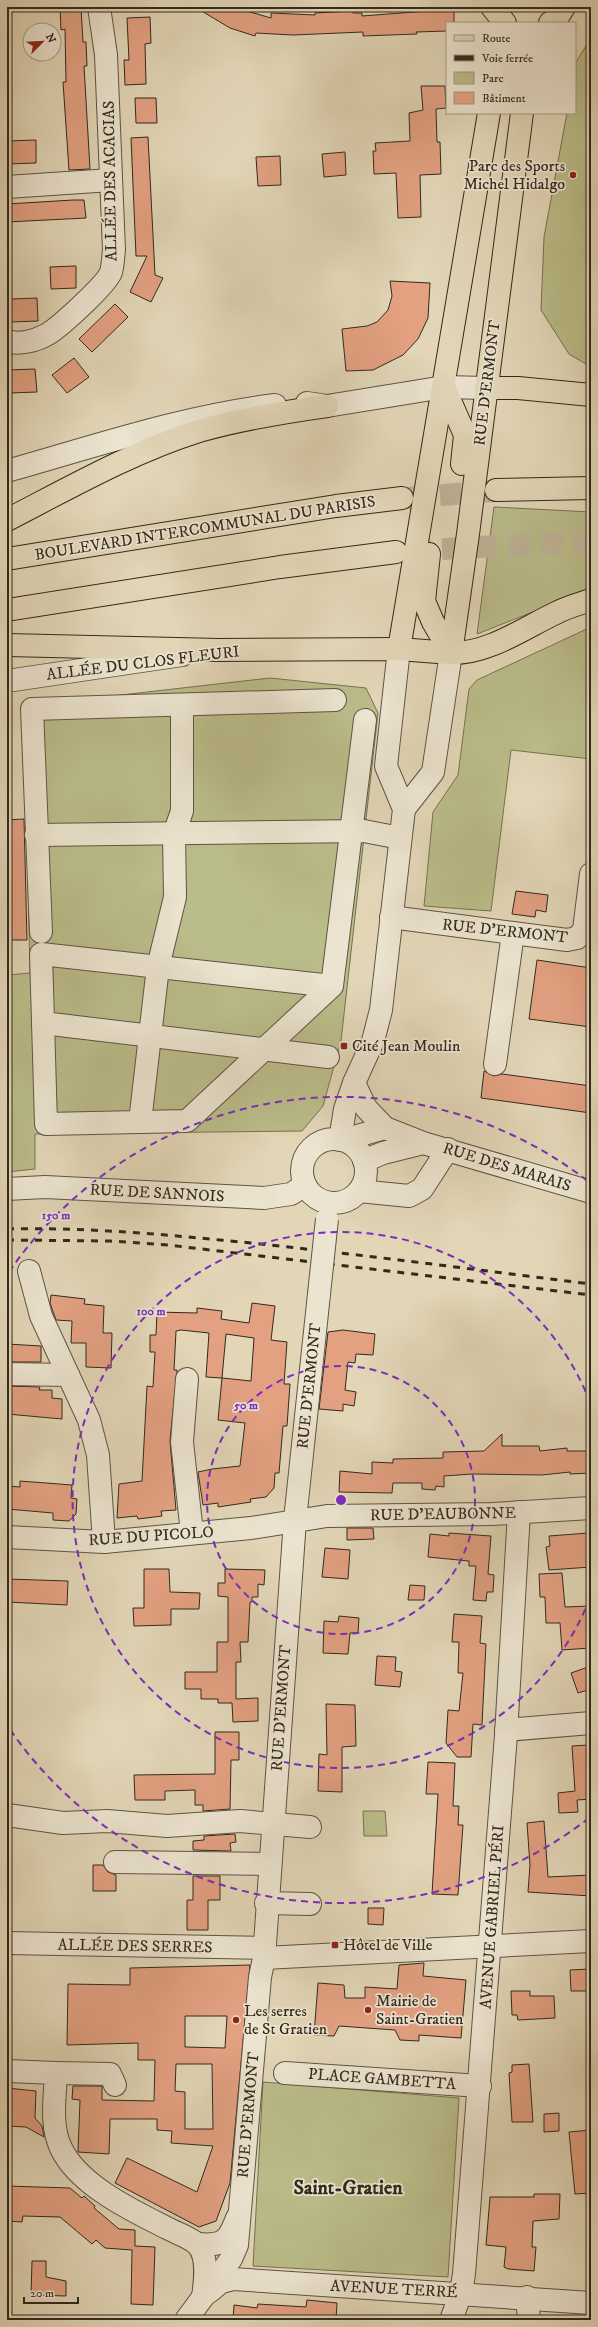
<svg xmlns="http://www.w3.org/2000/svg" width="598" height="2327" font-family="'IM FELL DW Pica',serif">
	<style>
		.green { fill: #babc89; stroke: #767253 }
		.building { fill: #e3a182; stroke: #32291d; fill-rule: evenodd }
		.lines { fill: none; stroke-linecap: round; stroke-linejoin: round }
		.highway-tunnel { stroke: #bfb398; stroke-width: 22; stroke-dasharray: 22 11; stroke-linecap: butt }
		.minor-casing { stroke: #5e5444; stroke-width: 24 }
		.major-casing { stroke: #32291d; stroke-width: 24 }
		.highway-casing { stroke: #32291d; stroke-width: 24 }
		.minor { stroke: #ece4d0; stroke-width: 22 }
		.major { stroke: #e2d6b7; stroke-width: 22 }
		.highway { stroke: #e2d6b7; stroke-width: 22 }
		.rail { stroke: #32291d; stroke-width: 3; stroke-dasharray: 7 7; stroke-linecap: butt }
		.minor-bridge-casing { stroke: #5e5444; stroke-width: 24; stroke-linecap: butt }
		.minor-bridge { stroke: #ece4d0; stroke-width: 22 }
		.ring { fill: none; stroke: #7b2cbf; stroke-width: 2; stroke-dasharray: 7 5 }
		.poi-dot { fill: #8f2418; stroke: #ece4d0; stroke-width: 1.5 }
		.labels { text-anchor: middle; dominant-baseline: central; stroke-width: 3.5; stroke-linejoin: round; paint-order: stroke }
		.poi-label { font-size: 16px; fill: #32291d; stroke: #ece4d0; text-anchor: start }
		.street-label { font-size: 16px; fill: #32291d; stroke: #ece4d0 }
		.district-label { font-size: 20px; font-weight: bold; fill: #32291d; stroke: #ece4d0 }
		.centre { fill: #7b2cbf; stroke: #ece4d0; stroke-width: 2 }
		.ring-label { font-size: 12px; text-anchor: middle; font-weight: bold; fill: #7b2cbf; stroke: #ece4d0; stroke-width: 3.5; stroke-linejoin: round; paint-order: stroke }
	</style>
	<rect width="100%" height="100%" fill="#e2d6b7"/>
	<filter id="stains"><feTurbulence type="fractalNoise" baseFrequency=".005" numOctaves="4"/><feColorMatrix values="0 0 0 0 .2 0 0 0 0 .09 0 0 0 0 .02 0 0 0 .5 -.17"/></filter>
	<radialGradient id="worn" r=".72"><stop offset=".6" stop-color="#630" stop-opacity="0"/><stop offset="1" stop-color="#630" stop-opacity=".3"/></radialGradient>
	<g class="green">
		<path d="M591 38V367L569 354 541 310 544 237 567 113H575L576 62Z"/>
		<path d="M494 507 591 512V589L477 634Z"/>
		<path d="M591 627V759L511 750 491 911 424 906 433 812 458 775 469 689 477 680Z"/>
		<path d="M270 678 366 688 378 713 341 1041 323 1106 302 1131 35 1134V1169L7 1172V975L30 973 24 706Z"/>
		<path d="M363 1811H385L387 1836H364Z"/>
		<path d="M263 2082 459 2098 448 2277 253 2266Z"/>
	</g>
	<g class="building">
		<path d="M60 7H81L83 42H86L87 66H84L90 169 69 170 63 82H66L65 29 61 30Z"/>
		<path d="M195 7H233L271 18V13L315 15V13L352 11 353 13H362V16L454 9V23H447V31L416 32 417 34 363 36V32L293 35 256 33 255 36 230 28Z"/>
		<path d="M150 17 151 43 145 44 146 84 125 85 124 60H129L127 18Z"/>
		<path d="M421 86H445L446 108 436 109 437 142H440L441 174 420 175 421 217 398 218 396 173 374 174 373 151H376L375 143 410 141 409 113 423 110Z"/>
		<path d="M135 98H156L157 123H136Z"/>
		<path d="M148 137 155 275 163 278 151 302 130 292 147 256H136L131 138Z"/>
		<path d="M36 140V163L7 164V141Z"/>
		<path d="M345 152 346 175 324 177 322 154Z"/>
		<path d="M280 156 281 185 258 186 256 157Z"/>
		<path d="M73 200H84L86 218 7 222V204Z"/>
		<path d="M76 266V288L51 289 50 267Z"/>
		<path d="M390 281 430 283 428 318 418 339 403 355 373 370 346 371 342 329 367 326 377 322 388 310 392 296Z"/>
		<path d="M37 298 38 321 11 322V299Z"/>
		<path d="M115 304 128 317 92 352 79 339Z"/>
		<path d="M74 358 89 377 67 393 52 375Z"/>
		<path d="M35 369 37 392 10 393 8 370Z"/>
		<path d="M24 819 27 940H7V820Z"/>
		<path d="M516 891 548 895 546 912 536 910 535 917 512 914Z"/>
		<path d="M537 960 591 968V1027L529 1019Z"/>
		<path d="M484 1071 494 1076 502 1074 591 1086V1113L481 1098Z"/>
		<path d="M51 1295 85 1299 84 1304 104 1306 103 1333H112L111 1368 86 1367V1343H71L72 1321 56 1320 50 1303Z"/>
		<path d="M252 1303 275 1306 271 1340 287 1342 284 1384H290L287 1426H283L279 1473H275L274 1488 266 1497 250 1499 251 1502 218 1507V1503L203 1505 198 1472 212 1469 240 1466 245 1423 218 1420 222 1378 251 1381 254 1338 226 1334 222 1378 206 1377 209 1333 181 1330 176 1331 174 1370H177V1372L170 1441 176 1510 161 1511 162 1516 138 1519 137 1516 117 1518 119 1484 142 1481 147 1386 153 1387 155 1352H150V1335H156L157 1312 197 1313V1308L222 1311 221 1319 249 1323Z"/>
		<path d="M343 1330 375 1334 373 1355 356 1354 355 1363 348 1362 345 1390 356 1392 354 1406 343 1404V1411L319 1409 328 1332Z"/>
		<path d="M7 1344 41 1346V1362H7Z"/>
		<path d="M7 1386 40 1387 39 1390H52V1398L62 1399V1419L7 1414Z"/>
		<path d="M502 1434V1446H539L540 1451 567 1448V1451H591V1473L570 1474V1472L542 1475 472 1474 444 1476V1487L436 1486 435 1490 422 1489V1483H393L392 1493 339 1492 340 1471 372 1474V1462L393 1463V1459L443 1458V1452L484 1451Z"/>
		<path d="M20 1481 72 1485 71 1498 77 1499 76 1514 69 1521 53 1520V1513L7 1509V1486L20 1487Z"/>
		<path d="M347 1528H373L374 1539 347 1540Z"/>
		<path d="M449 1533 491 1536 488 1574 494 1575 493 1592H487L486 1601 473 1600 476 1566H469V1561L428 1557 430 1534 449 1536Z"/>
		<path d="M588 1533 591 1567 549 1570 546 1547 550 1546 549 1536Z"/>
		<path d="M325 1548 350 1550 348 1579 322 1577Z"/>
		<path d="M144 1569H169L170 1592 200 1593 199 1609H171V1625L134 1626 133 1608H144Z"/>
		<path d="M225 1569 265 1570 264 1585 258 1584V1597H252V1602H250L248 1642H240L241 1662H236V1699L258 1698V1721L233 1722 232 1703H218V1699H201V1689H185V1672H217V1642H228V1597L218 1596V1583H225Z"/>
		<path d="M562 1573 565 1607 591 1606V1622L588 1623 590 1648 562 1650 560 1623H546L545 1597H540L539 1574Z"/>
		<path d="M7 1579 68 1581 67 1605 7 1602Z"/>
		<path d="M410 1585 425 1586 424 1600H408Z"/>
		<path d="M454 1614 482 1616 480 1643 486 1644 482 1725 473 1724 471 1757H457L446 1743 448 1710 459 1711 463 1673H458L459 1642H452Z"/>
		<path d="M339 1616 359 1618 358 1633H350L348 1654 323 1653 324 1621 338 1622Z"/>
		<path d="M377 1656 396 1657 395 1671 402 1672 400 1687 375 1685Z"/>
		<path d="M591 1666V1689L578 1693 571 1673Z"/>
		<path d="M326 1704 355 1705 356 1746 342 1747V1792L318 1791 319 1754 327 1755Z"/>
		<path d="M215 1732H239V1760H231L230 1809 203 1811V1805H195V1790L165 1791V1800H135L134 1775 215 1774Z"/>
		<path d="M589 1745 591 1799 577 1800 578 1812 559 1813 558 1793 575 1791 572 1746Z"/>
		<path d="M428 1762 455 1763 453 1806H459L458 1825H463L458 1895 432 1894 438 1794H426Z"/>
		<path d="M544 1821 548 1877 591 1875V1896L528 1892 530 1865 527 1823Z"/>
		<path d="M235 1834 236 1842 230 1843 231 1851 193 1850V1841L204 1840V1836Z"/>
		<path d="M93 1865H103L108 1872 116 1875V1891H93Z"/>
		<path d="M193 1876H220V1900H208V1930H187V1900H193Z"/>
		<path d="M368 1908H384L383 1925 368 1924Z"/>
		<path d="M424 1963 423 1976 466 1980 461 2038 419 2035V2041L400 2040 395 2030 339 2026 334 2036 314 2035 318 1983 344 1985 345 1998H365V1987L397 1989 399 1965Z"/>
		<path d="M250 1965 230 2183 216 2221 199 2227 115 2183 127 2158 197 2192 213 2146 171 2143 172 2131 157 2130V2119H110L109 2154 78 2152 80 2100 72 2099 73 2086H102V2100L154 2101 155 2060H138V2043L67 2045 68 1984 130 1985V1968ZM185 2016H227L225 2048 185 2047ZM176 2064H212L213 2129H185V2092L175 2091Z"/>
		<path d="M590 1969 591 1991H571L570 1970Z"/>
		<path d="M511 1991H530V1996H554L555 2018 518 2020 517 2015H512Z"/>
		<path d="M529 2064 533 2122H512L509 2073 512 2072V2065Z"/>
		<path d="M7 2088 36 2091 35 2118 42 2126 44 2137 26 2127 7 2126Z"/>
		<path d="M559 2113V2131L544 2132V2114Z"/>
		<path d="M591 2130V2193L575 2194 569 2132Z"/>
		<path d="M7 2186 70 2188 82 2198 84 2196 95 2206 94 2208 119 2229 135 2230V2246L155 2247 153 2305 131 2304 132 2250 105 2248 96 2240 92 2244 60 2217 23 2216 22 2222 7 2221Z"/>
		<path d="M534 2194H560L559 2219 533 2221 532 2247H536L534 2271 508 2269 504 2267 506 2247 486 2245 490 2197H534Z"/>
		<path d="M32 2261H46V2277L66 2281V2296L31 2295Z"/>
		<path d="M307 2300 337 2303 336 2320H233L234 2305 257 2308 258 2304 306 2307Z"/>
	</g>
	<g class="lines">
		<g class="highway-tunnel">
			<path d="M407 498 492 491"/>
			<path d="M409 551 532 544 591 543"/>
		</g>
		<g class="minor-casing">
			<g id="minor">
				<path d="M7 187 111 180"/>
				<path d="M7 341C19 345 35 341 46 335 58 329 107 284 111 272 113 265 113 257 114 250L106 55 99 7"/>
				<path d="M307 403 327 406 444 387 486 388"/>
				<path d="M7 471C96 446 184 416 275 405"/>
				<path d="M7 681 182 655"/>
				<path d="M404 809 433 772 451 653"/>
				<path d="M36 835 364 831 400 838"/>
				<path d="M391 917 567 940 577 938 584 930 591 874"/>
				<path d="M41 932 32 709 335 700"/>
				<path d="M332 986 41 954 46 1124 187 1121 332 986 365 720"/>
				<path d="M43 1023 328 1057"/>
				<path d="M495 1064 513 933"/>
				<path d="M354 1083 366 1108 385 1128 423 1143 591 1192"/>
				<path d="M140 1122 158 967 175 897 174 834 182 811V705"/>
				<circle cx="334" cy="1171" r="32"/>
				<path d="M340 1140 345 1109 354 1083 373 1041 381 1010 404 809 386 766 399 649"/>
				<path d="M343 1140 385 1128"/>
				<path d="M364 1161 383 1153 423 1143"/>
				<path d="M7 1189 45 1187 264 1198 291 1194 305 1185"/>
				<path d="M359 1191 409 1196 422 1189 448 1149"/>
				<path d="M29 1271 41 1316 89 1420 98 1455 104 1542"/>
				<path d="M7 1374 68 1375"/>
				<path d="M187 1379 182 1442 192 1533"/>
				<path d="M7 1537 104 1542 251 1528 327 1516 492 1514 591 1508"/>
				<path d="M506 1730 591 1723"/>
				<path d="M7 1815 63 1823 107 1821 167 1826 240 1821 310 1827"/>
				<path d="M115 1862 270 1864"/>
				<path d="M266 1903 310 1904"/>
				<path d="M7 1943 264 1948"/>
				<path d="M264 1958 591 1941"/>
				<path d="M7 2071 56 2073C55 2098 50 2125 61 2148 78 2185 133 2211 167 2228 176 2233 189 2237 197 2244 209 2256 205 2282 203 2297"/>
				<path d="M56 2073 110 2074 115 2085"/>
				<path d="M285 2073 480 2086"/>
				<path d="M197 2244C223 2246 228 2242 237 2218"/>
				<path d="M209 2292 221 2282 233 2279 591 2303"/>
				<path d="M527 2297 529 2320"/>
				<path d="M186 2320 231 2259 237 2245 260 1977 264 1958 295 1520 319 1294"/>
				<path d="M451 2320 461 2293 464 2274 506 1735 519 1512"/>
			</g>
		</g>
		<g class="major-casing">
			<g id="major">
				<path d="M492 7 505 23"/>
				<path d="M550 23 557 18 564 7"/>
				<path d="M444 387 465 435 462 464"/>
				<path d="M486 388H518L591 395"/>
				<path d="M429 554 424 601 433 622 451 653"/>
				<path d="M7 645 219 650 399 649 451 653"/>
				<path d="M399 649 489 113"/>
				<path d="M451 653 468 534 522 113"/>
			</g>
		</g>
		<g class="highway-casing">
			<g id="highway">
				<path d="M496 490 591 488"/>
				<path d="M7 520C69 488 132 452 199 431 241 419 284 412 327 406"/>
				<path d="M7 559 336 506 402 498"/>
				<path d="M7 610 280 567 396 552"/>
				<path d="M451 653C488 654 524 628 556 613 567 607 579 604 591 600"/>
			</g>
		</g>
		<use href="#minor" class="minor"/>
		<use href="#major" class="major"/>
		<use href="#highway" class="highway"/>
		<g class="rail">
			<path d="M7 1229C89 1227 170 1235 251 1243 365 1255 478 1270 591 1284"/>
			<path d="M7 1240 110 1241 168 1245 591 1295"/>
		</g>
		<g class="minor-bridge-casing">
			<path id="minor-bridge" d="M319 1294 327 1219"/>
		</g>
		<use href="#minor-bridge" class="minor-bridge"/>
	</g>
	<g class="ring">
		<circle cx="341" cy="1500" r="134"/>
		<path d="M590 1598A268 268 0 1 1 590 1402"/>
		<path d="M589 1818A403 403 0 0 1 9 1728M9 1272A403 403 0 0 1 589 1182"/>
	</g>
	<g class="poi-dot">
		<circle cx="573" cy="175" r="4"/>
		<rect x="340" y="1042" width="8" height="8" rx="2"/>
		<rect x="331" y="1941" width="8" height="8" rx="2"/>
		<circle cx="368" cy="2010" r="4"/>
		<circle cx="236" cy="2020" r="4"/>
	</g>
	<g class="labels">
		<g class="poi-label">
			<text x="565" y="166" text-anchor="end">Parc des Sports<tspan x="565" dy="18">Michel Hidalgo</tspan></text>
			<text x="352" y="1046">Cité Jean Moulin</text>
			<text x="343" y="1945">Hôtel de Ville</text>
			<text x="376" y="2001">Mairie de<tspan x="376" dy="18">Saint-Gratien</tspan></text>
			<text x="244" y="2011">Les serres<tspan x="244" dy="18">de St Gratien</tspan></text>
		</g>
		<g class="street-label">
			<text transform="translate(110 181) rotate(-91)">ALLÉE DES ACACIAS</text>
			<text transform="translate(487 383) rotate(-83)">RUE D'ERMONT</text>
			<text transform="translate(205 528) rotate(-9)">BOULEVARD INTERCOMMUNAL DU PARISIS</text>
			<text transform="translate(143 663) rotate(-7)">ALLÉE DU CLOS FLEURI</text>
			<text transform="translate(505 931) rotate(6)">RUE D'ERMONT</text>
			<text transform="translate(507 1167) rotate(17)">RUE DES MARAIS</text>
			<text transform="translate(157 1193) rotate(3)">RUE DE SANNOIS</text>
			<text transform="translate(309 1386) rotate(-84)">RUE D'ERMONT</text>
			<text transform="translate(443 1514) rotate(-1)">RUE D'EAUBONNE</text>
			<text transform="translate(151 1536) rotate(-4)">RUE DU PICOLO</text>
			<text transform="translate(281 1708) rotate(-86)">RUE D'ERMONT</text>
			<text transform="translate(492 1917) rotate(-86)">AVENUE GABRIEL PÉRI</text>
			<text transform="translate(135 1946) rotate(1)">ALLÉE DES SERRES</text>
			<text transform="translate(382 2079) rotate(4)">PLACE GAMBETTA</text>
			<text transform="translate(248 2115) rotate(-85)">RUE D'ERMONT</text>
			<text transform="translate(394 2289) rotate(3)">AVENUE TERRÉ</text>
		</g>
		<g class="district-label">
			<text x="348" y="2188">Saint-Gratien</text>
		</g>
	</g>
	<circle cx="341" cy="1500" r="6" class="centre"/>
	<g class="ring-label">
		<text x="56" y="1219">150 m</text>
		<text x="151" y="1315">100 m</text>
		<text x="246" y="1409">50 m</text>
	</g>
	<rect width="598" height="2327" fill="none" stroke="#e2d6b7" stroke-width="24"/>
	<rect x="8" y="8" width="582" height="2311" fill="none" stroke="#32291d" stroke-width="2"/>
	<rect x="12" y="12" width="574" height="2303" fill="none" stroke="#32291d"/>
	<rect x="446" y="22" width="130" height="92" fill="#ece4d0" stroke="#a29988"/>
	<rect x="454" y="35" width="20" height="6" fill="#e2d6b7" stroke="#a29988"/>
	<text x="482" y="42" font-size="12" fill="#32291d">Route</text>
	<rect x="454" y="55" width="20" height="6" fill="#32291d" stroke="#a29988"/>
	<text x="482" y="62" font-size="12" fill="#32291d">Voie ferrée</text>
	<rect x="454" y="72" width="20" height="12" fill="#babc89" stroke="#a29988"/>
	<text x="482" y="82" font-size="12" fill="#32291d">Parc</text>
	<rect x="454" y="92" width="20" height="12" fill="#e3a182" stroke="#a29988"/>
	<text x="482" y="102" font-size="12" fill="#32291d">Bâtiment</text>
	<g transform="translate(42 42) rotate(66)"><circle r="19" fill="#ece4d0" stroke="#a29988"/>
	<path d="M0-3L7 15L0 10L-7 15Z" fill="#8f2418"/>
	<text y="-6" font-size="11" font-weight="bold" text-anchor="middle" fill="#32291d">N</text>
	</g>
	<path d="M24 2297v6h54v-6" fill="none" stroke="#32291d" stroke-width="2"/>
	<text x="30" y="2297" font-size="12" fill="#32291d" stroke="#ece4d0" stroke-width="3" paint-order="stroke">20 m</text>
	<rect width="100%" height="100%" filter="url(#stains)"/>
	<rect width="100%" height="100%" fill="url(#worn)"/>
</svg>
